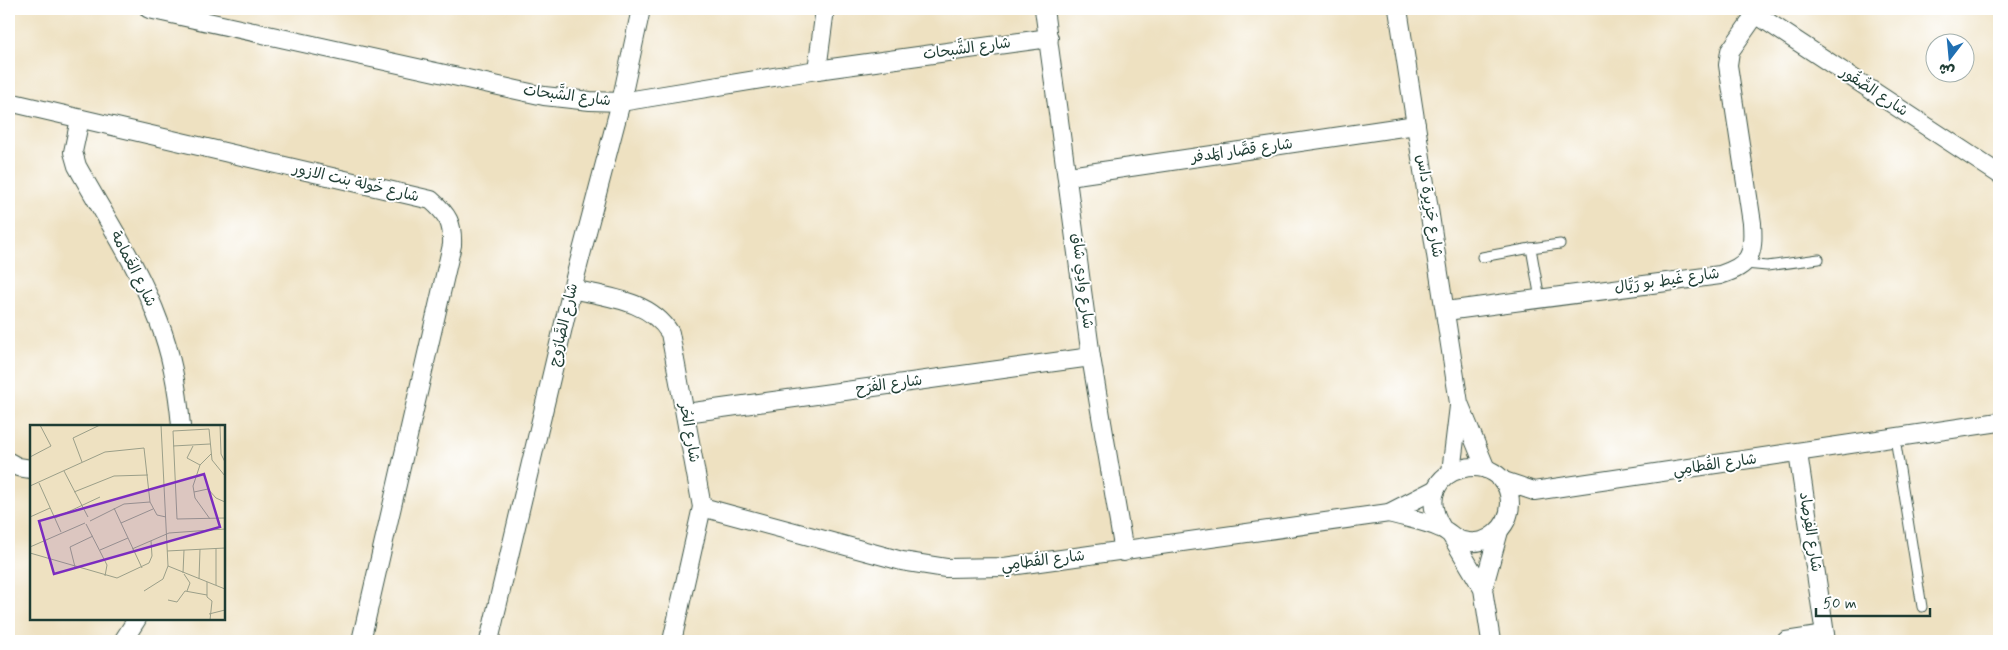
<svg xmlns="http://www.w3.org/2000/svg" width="2008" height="650" font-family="Mynerve,'Playpen Sans Arabic',sans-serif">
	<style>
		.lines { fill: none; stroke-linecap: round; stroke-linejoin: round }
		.service-casing { stroke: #3e5649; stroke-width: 11 }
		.minor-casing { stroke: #3e5649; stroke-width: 20 }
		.service { stroke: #fff; stroke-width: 9 }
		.minor { stroke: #fff; stroke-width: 18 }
		.labels { text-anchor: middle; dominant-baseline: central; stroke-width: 4; stroke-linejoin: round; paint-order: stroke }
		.street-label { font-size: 15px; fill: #1f3d34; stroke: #fff }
		.inset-road { fill: none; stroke: #9b9f89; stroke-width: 1 }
		.view { fill: #7b2cbf; fill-opacity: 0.15; stroke: #7b2cbf; stroke-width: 2.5 }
		.inset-edge { fill: none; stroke: #1f3d34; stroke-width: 2.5 }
	</style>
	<rect width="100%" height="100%" fill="#fff"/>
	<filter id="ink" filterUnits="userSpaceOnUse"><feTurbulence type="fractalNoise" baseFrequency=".02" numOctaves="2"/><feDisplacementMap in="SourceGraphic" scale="10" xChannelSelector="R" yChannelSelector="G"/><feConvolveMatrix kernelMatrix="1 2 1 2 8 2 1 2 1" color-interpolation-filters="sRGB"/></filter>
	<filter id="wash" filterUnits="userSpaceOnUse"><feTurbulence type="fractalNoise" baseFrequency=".0096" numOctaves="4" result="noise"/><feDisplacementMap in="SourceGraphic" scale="20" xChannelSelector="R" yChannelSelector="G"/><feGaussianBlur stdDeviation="1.12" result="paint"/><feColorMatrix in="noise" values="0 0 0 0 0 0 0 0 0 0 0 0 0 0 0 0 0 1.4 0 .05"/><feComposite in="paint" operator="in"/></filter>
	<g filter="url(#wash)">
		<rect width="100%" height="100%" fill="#eee1c1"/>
	</g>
	<g filter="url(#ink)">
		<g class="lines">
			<g class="service-casing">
				<g id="service">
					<path d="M1482 257 1531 248"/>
					<path d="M1745 264 1767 266 1819 259"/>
					<path d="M1540 299 1531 248 1560 244"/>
					<path d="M1895 438 1922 607"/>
				</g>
			</g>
			<g class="minor-casing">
				<g id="minor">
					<path d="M149 9 544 96 590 101 621 102 817 70 1049 38"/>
					<path d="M1044 9 1091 357 1124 552"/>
					<path d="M1398 9 1459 403 1486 469"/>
					<path d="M1748 9 1999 174"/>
					<path d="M817 70 825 9"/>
					<path d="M9 102 431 200C448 215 453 223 452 245L361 641"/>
					<path d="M80 119 73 152 77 166C105 217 139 267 159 322 172 355 178 391 181 426"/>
					<path d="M1069 176 1416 125"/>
					<path d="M572 289C606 297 650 300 670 333L702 507 672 641"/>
					<path d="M1446 311 1720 275C1751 265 1754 255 1752 223L1728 65 1730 51 1756 14"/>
					<path d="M686 413 1091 357"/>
					<path d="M1798 453 1826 641"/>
					<path d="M9 462 18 467 31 469"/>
					<path d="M1451 472 1459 406"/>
					<path d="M1501 480 1534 491 1999 422"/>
					<path d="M702 507 902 561 946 568 1004 567 1389 513 1436 489"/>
					<path d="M1389 513C1406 518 1425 521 1440 528 1449 531 1453 539 1463 541 1487 547 1509 528 1510 504 1510 442 1403 464 1442 528"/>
					<path d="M1452 537 1483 589 1491 641"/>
					<path d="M1483 589 1499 531"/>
					<path d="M123 641 137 619"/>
					<path d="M489 641 572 289 621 102 641 9"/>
					<path d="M1786 641 1825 635"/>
				</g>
			</g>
			<use href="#service" class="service"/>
			<use href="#minor" class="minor"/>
		</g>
	</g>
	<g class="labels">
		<g class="street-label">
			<text transform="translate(967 49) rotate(-8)">شارع الشَّبحات</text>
			<text transform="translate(1874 92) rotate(33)">شارع الصُّقُور</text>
			<text transform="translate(567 96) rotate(7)">شارع الشَّبحات</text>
			<text transform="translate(1242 151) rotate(-8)">شارع قصَّار المَدفر</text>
			<text transform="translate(356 183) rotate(13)">شارع خَولة بنت الازور</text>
			<text transform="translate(1429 206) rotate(81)">شارع جَزِيرة داس</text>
			<text transform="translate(133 269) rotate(63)">شارع الغَمامة</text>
			<text transform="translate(1082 281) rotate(83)">شارع وادِي شاق</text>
			<text transform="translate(1667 281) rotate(-8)">شارع غَيط بو رَيَّال</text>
			<text transform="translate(564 325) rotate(-77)">شارع الصَّارُوج</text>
			<text transform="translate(889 385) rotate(-8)">شارع الفَرَح</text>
			<text transform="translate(689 433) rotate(80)">شارع الحُر</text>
			<text transform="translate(1715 465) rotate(-8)">شارع القُطامِي</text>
			<text transform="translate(1810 532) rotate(81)">شارع الفِرصاد</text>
			<text transform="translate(1043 561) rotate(-7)">شارع القُطامِي</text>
		</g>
	</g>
	<g transform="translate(30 425)">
		<rect width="195" height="195" fill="#eee1c1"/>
		<path class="inset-road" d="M131 0 138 141 195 164M190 0 191 29 195 37M143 21 180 19M163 21 157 33 170 40M0 32 21 21 10 0M52 37 43 13 70 0M34 46 58 92M195 51 182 35 179 4 143 6 147 94 195 93M9 58 31 107M0 61 75 27 114 23 120 77 127 90 136 92M44 67 84 51 118 50M164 67 178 64 186 73 195 77M84 83 112 143M0 92 20 83M25 93 70 72M180 94 165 73 163 61 170 40 181 29M60 96 94 79 120 77M91 98 123 84M56 99 77 140 75 151M0 122 55 98M102 124 139 108 195 104M70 125 98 113M137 126 195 123M0 128 87 153 119 138 122 131 121 116M45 142 40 122 63 111M153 148 154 125M154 149 160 158 157 166M169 154 170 124M177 157V172L182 176 180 195M186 160V123M114 166 133 154 138 141M138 175 147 177 155 166 177 170M179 189 195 185"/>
		<path class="view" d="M174 49 190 102 24 149 9 96Z"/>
		<rect width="195" height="195" class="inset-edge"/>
	</g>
	<rect width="2008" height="650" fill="none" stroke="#fff" stroke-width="30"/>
	<g transform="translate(1950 58) rotate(196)"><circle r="24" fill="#ffffff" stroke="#a5b1ae"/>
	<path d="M0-4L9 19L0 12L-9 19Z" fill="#1f6fb2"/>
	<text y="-8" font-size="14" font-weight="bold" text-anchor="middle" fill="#1f3d34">ش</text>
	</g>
	<path d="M1816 608v8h114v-8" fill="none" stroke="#1f3d34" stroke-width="2.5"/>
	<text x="1823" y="608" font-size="15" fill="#1f3d34" stroke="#ffffff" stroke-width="4" paint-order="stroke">50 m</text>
</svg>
